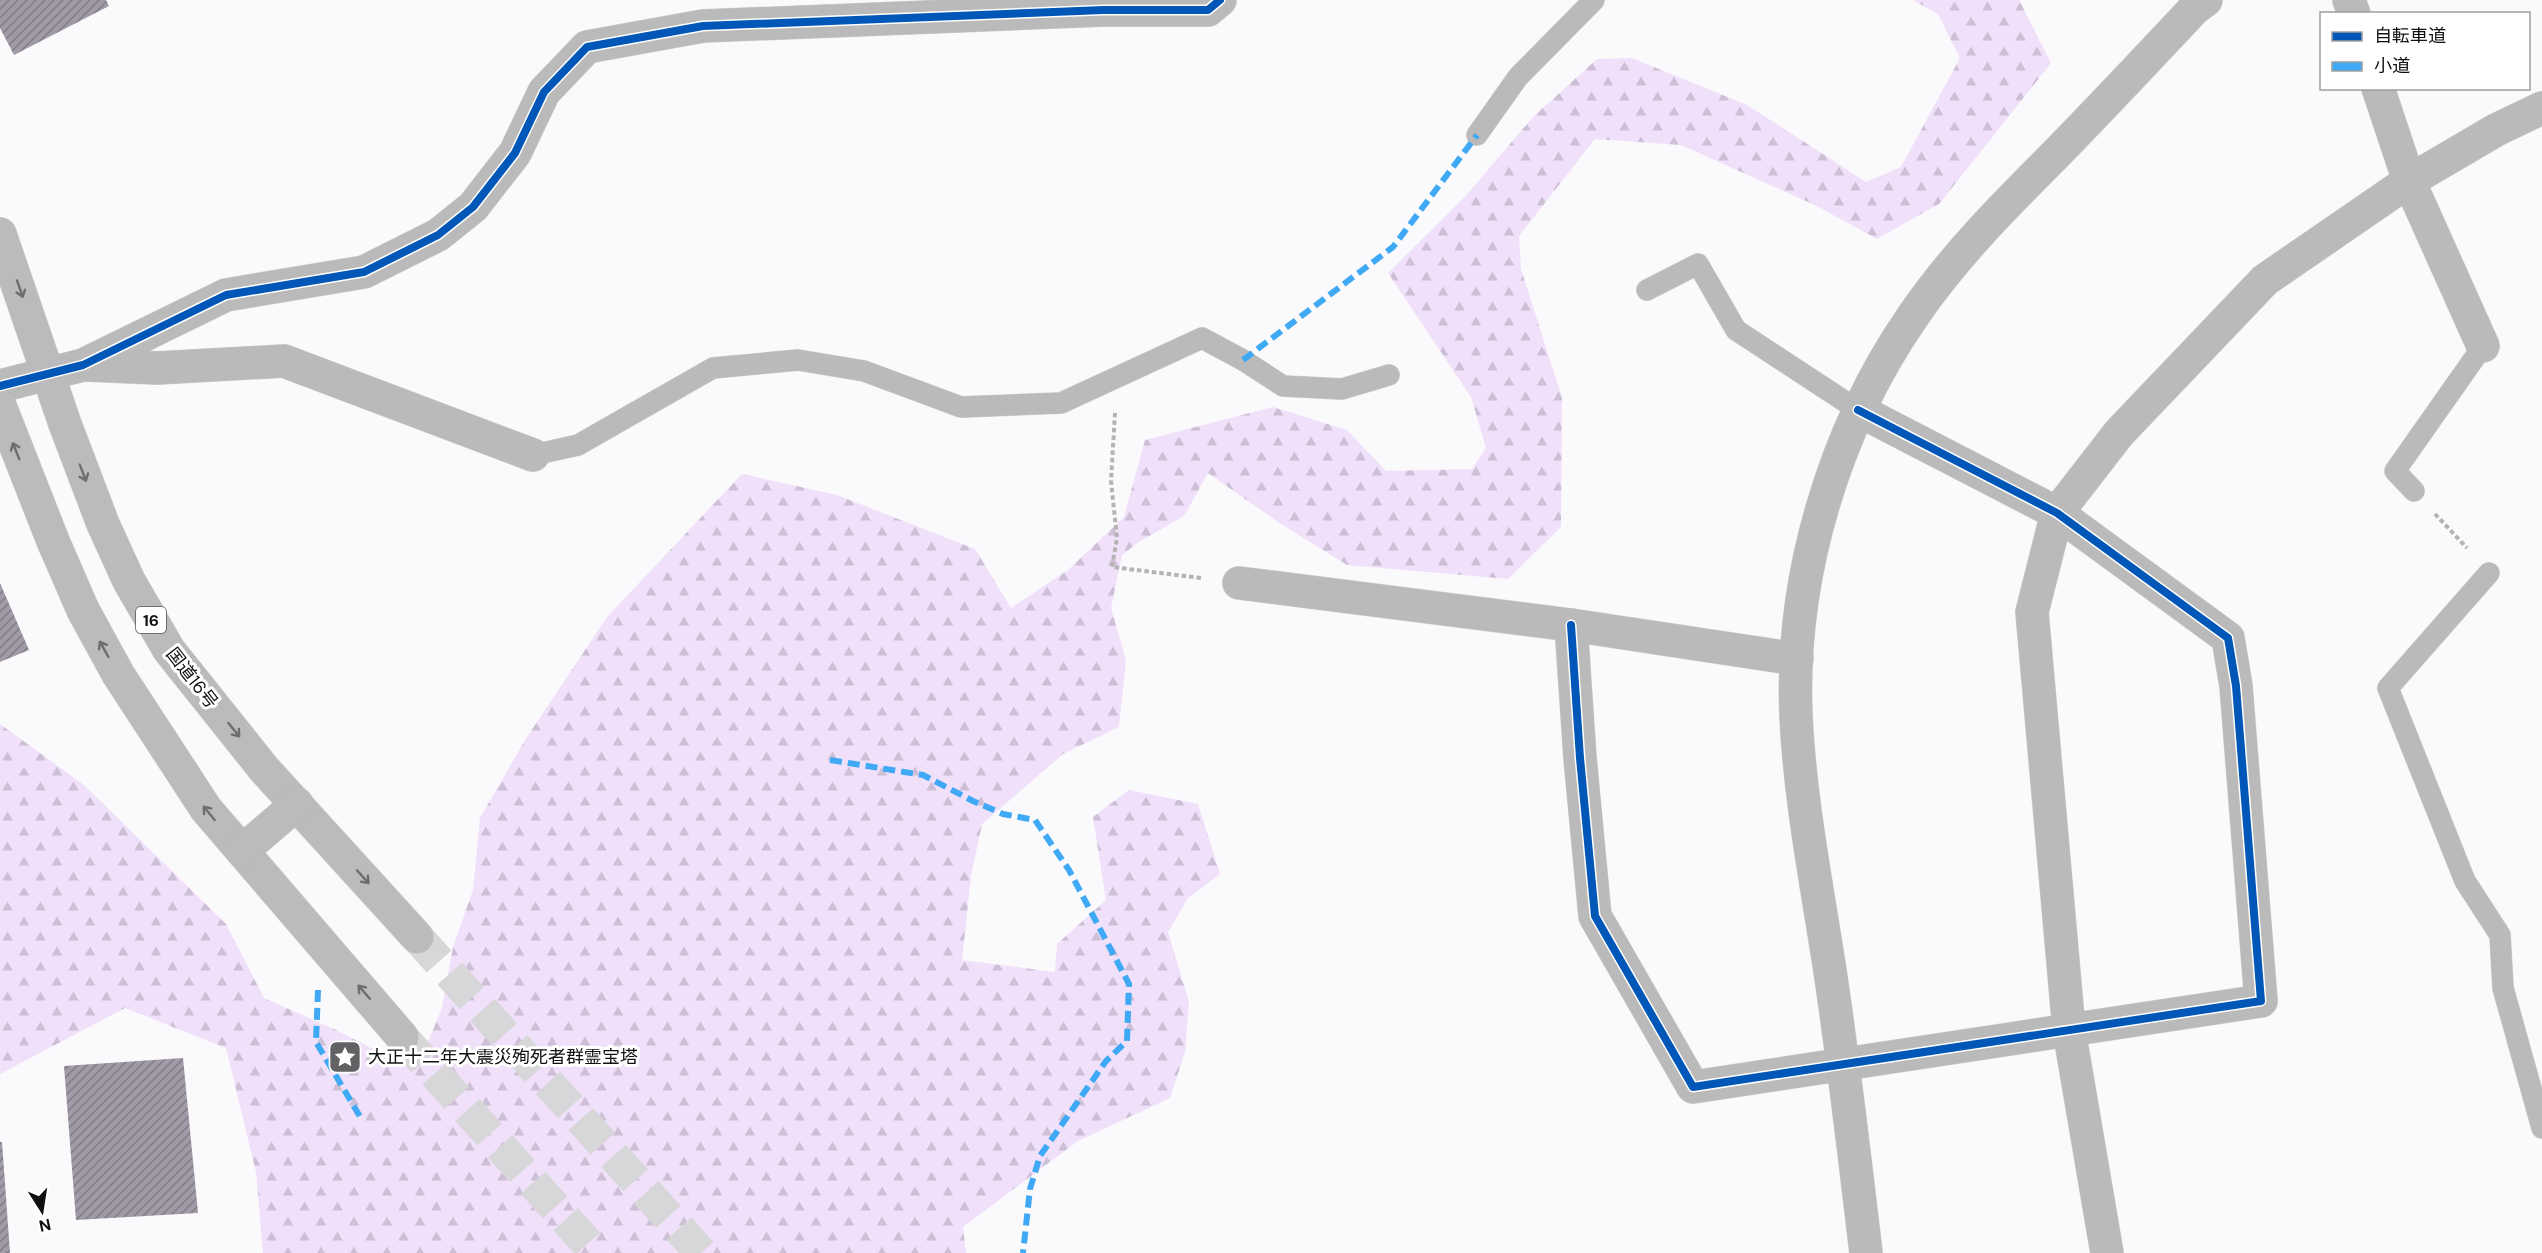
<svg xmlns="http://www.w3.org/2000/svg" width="2542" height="1253" font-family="'DM Sans','Noto Sans JP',sans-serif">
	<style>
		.forest { fill: url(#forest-firs) }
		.building { fill: url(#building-hatch) }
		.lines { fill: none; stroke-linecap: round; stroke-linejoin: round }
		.trunk-tunnel { stroke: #d7d6d8; stroke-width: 33; stroke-dasharray: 33 16; stroke-linecap: butt }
		.service-casing { stroke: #d5d4d6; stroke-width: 22 }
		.minor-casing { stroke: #d5d4d6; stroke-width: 34 }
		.tertiary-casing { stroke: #d5d4d6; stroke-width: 34 }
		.trunk-casing { stroke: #d5d4d6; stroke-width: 34 }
		.path { stroke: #b3b3b4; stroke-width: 4; stroke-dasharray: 4.5 3; stroke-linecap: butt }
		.service { stroke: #bababa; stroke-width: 21 }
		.minor { stroke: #bababa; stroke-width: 33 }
		.tertiary { stroke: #bababa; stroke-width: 33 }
		.trunk { stroke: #bcbabc; stroke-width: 33 }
		.quiet { stroke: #3fa9f5; stroke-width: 6; stroke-dasharray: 12 6; stroke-linecap: butt }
		.cycleway-casing { stroke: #fff; stroke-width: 11 }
		.cycleway { stroke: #0057b8; stroke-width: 8 }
		.oneway { stroke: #6f6d6f }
		.labels { text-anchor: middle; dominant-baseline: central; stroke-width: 6; stroke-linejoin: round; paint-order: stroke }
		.shield { fill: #fff; stroke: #585758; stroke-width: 1.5 }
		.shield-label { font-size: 16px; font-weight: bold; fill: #100f11 }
		.street-label { font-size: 18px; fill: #100f11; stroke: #fff }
		.poi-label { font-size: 18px; fill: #100f11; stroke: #fff; text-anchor: start }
	</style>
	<defs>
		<pattern id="forest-firs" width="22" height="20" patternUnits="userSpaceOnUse" patternTransform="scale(1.5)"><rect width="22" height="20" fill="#f0e0fa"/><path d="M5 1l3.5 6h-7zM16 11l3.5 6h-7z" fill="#cdbfd5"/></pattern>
		<pattern id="building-hatch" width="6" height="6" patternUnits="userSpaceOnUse" patternTransform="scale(1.5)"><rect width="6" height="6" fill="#a19aa7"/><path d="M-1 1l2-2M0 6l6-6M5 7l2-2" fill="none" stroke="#827c87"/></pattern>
	</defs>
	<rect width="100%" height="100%" fill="#faf9fb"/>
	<path class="forest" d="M1913 0H2019L2051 63 1939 204 1877 239 1817 206 1681 145 1595 139 1519 236 1521 269 1562 398 1561 527 1508 579 1347 565 1278 522 1208 473 1184 516 1139 542 1122 555 1111 608 1126 660 1119 727 1063 754 982 824 971 876 962 960 1055 972 1057 944 1106 900 1093 817 1129 790 1198 804 1220 874 1188 898 1168 932 1189 1002 1185 1052 1170 1098 1078 1141 963 1227 966 1253H263L256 1172 226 1048 125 1008 0 1074V724L84 785 226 924 264 998 336 1030 391 1058 428 1042 442 1008 453 947 473 890 480 818 525 740 607 617 742 474 837 495 975 549 1011 608 1068 570 1124 517 1145 440 1273 407 1347 430 1386 471 1472 469 1486 448 1471 397 1388 273 1463 199 1534 116 1597 59 1632 58 1747 105 1866 182 1901 167 1960 58 1938 14Z"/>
	<g class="building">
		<path d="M0 0H106L109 6 14 55 0 28Z"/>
		<path d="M0 583 29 650 0 662Z"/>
		<path d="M183 1058 198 1213 76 1220 64 1066Z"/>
		<path d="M0 1142H2L10 1253H0Z"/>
	</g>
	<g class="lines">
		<g class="trunk-tunnel">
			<path d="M417 937 701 1253"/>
			<path d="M402 1037 596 1253"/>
		</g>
		<g class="service-casing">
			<g id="service">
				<path d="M1477 135 1518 77 1594 0"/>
				<path d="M1647 290 1698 264 1736 330 1858 410"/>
				<path d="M533 455 578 445 713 368 798 360 864 371 961 407 1061 403 1202 338 1243 360 1283 386 1342 389 1389 375"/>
				<path d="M2414 491 2395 471 2483 346"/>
				<path d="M2489 573 2388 688 2465 881 2500 935 2503 988 2542 1128"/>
			</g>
		</g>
		<g class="minor-casing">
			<g id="minor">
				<path d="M2349 0 2354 14"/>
				<path d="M2378 88 2409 181 2483 346"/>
				<path d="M88 365 157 368 284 361 533 455"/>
				<path d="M0 386 83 365 226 295 364 272 438 235 473 207 515 153 544 92 587 47 703 26 1103 10H1208L1220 0"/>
				<path d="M1239 583 1571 625 1797 659"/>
				<path d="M1571 625 1580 758 1595 916 1693 1087 2261 1001 2236 686 2228 638 2057 513 1858 410"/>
				<path d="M2107 1253 2069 1030 2032 612 2057 513 2119 433 2265 280 2409 181 2496 130 2542 108"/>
			</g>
		</g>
		<g class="tertiary-casing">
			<path id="tertiary" d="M1866 1253C1855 1159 1844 1065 1830 971 1817 886 1800 801 1796 716 1790 577 1834 430 1913 316 1954 256 2004 206 2055 155 2102 107 2148 58 2194 9L2206 0"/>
		</g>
		<g class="trunk-casing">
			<g id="trunk">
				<path d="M0 234 65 424 103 524 129 581 169 650 264 769 417 937"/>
				<path d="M0 406 53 541 83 610 118 674 206 809 402 1037"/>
				<path d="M242 851 297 804"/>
			</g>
		</g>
		<g class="path">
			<path d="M1115 413 1111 481 1117 538 1112 567 1201 578"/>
			<path d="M2435 514 2467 548"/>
		</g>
		<use href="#service" class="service"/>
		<use href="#minor" class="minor"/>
		<use href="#tertiary" class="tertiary"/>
		<use href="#trunk" class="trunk"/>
		<g class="quiet">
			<path d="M1243 360 1393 247 1477 135"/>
			<path d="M830 760 923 775 973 801 1003 814 1035 820 1069 870 1129 984 1127 1041 1106 1061 1040 1156 1030 1189 1023 1253"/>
			<path d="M318 990 316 1042 362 1120"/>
		</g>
		<g class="cycleway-casing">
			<g id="cycleway">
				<path d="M0 386 83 365 226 295 364 272 438 235 473 207 515 153 544 92 587 47 703 26 1103 10H1208L1220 0"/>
				<path d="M1571 625 1580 758 1595 916 1693 1087 2261 1001 2236 686 2228 638 2057 513 1858 410"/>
			</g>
		</g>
		<use href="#cycleway" class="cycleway"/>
	</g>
	<defs><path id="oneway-shaft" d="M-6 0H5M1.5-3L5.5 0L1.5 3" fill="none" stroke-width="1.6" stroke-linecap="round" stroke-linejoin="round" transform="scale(1.5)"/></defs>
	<g class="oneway">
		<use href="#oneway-shaft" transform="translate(20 289) rotate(71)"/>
		<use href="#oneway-shaft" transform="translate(16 451) rotate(-112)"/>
		<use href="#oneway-shaft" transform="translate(83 473) rotate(69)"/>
		<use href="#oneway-shaft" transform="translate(104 649) rotate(-119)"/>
		<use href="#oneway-shaft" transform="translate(234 730) rotate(51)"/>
		<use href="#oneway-shaft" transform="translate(209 813) rotate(-129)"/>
		<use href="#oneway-shaft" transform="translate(363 877) rotate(48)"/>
		<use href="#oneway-shaft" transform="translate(364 992) rotate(-131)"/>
	</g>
	<defs>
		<g id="sight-square" transform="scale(1.725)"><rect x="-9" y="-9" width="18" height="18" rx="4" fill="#626163" stroke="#fff"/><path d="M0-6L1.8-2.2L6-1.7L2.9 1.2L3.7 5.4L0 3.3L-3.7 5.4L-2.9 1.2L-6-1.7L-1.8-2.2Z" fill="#fff"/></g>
	</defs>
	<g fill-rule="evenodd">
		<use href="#sight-square" x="345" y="1057"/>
	</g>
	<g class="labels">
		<rect class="shield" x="136" y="607" width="30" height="26" rx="4.5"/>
		<g class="shield-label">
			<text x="151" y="620">16</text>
		</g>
		<g class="street-label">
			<text transform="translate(192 678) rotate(52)">国道16号</text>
		</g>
		<g class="poi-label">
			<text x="368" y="1057">大正十二年大震災殉死者群霊宝塔</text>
		</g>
	</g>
	<rect x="2320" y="12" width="210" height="78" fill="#ffffff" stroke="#9f9fa0" stroke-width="1.5"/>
	<rect x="2332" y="32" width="30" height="9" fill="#0057b8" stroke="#9f9fa0" stroke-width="1.5"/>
	<text x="2374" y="42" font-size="18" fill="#100f11">自転車道</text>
	<rect x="2332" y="62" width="30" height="9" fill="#3fa9f5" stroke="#9f9fa0" stroke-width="1.5"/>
	<text x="2374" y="72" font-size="18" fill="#100f11">小道</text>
	<g transform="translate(42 1211) rotate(168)" stroke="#ffffff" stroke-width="4.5" paint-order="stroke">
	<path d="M0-4.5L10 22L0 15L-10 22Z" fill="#100f11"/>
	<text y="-9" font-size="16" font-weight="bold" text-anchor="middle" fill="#100f11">N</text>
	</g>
</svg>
